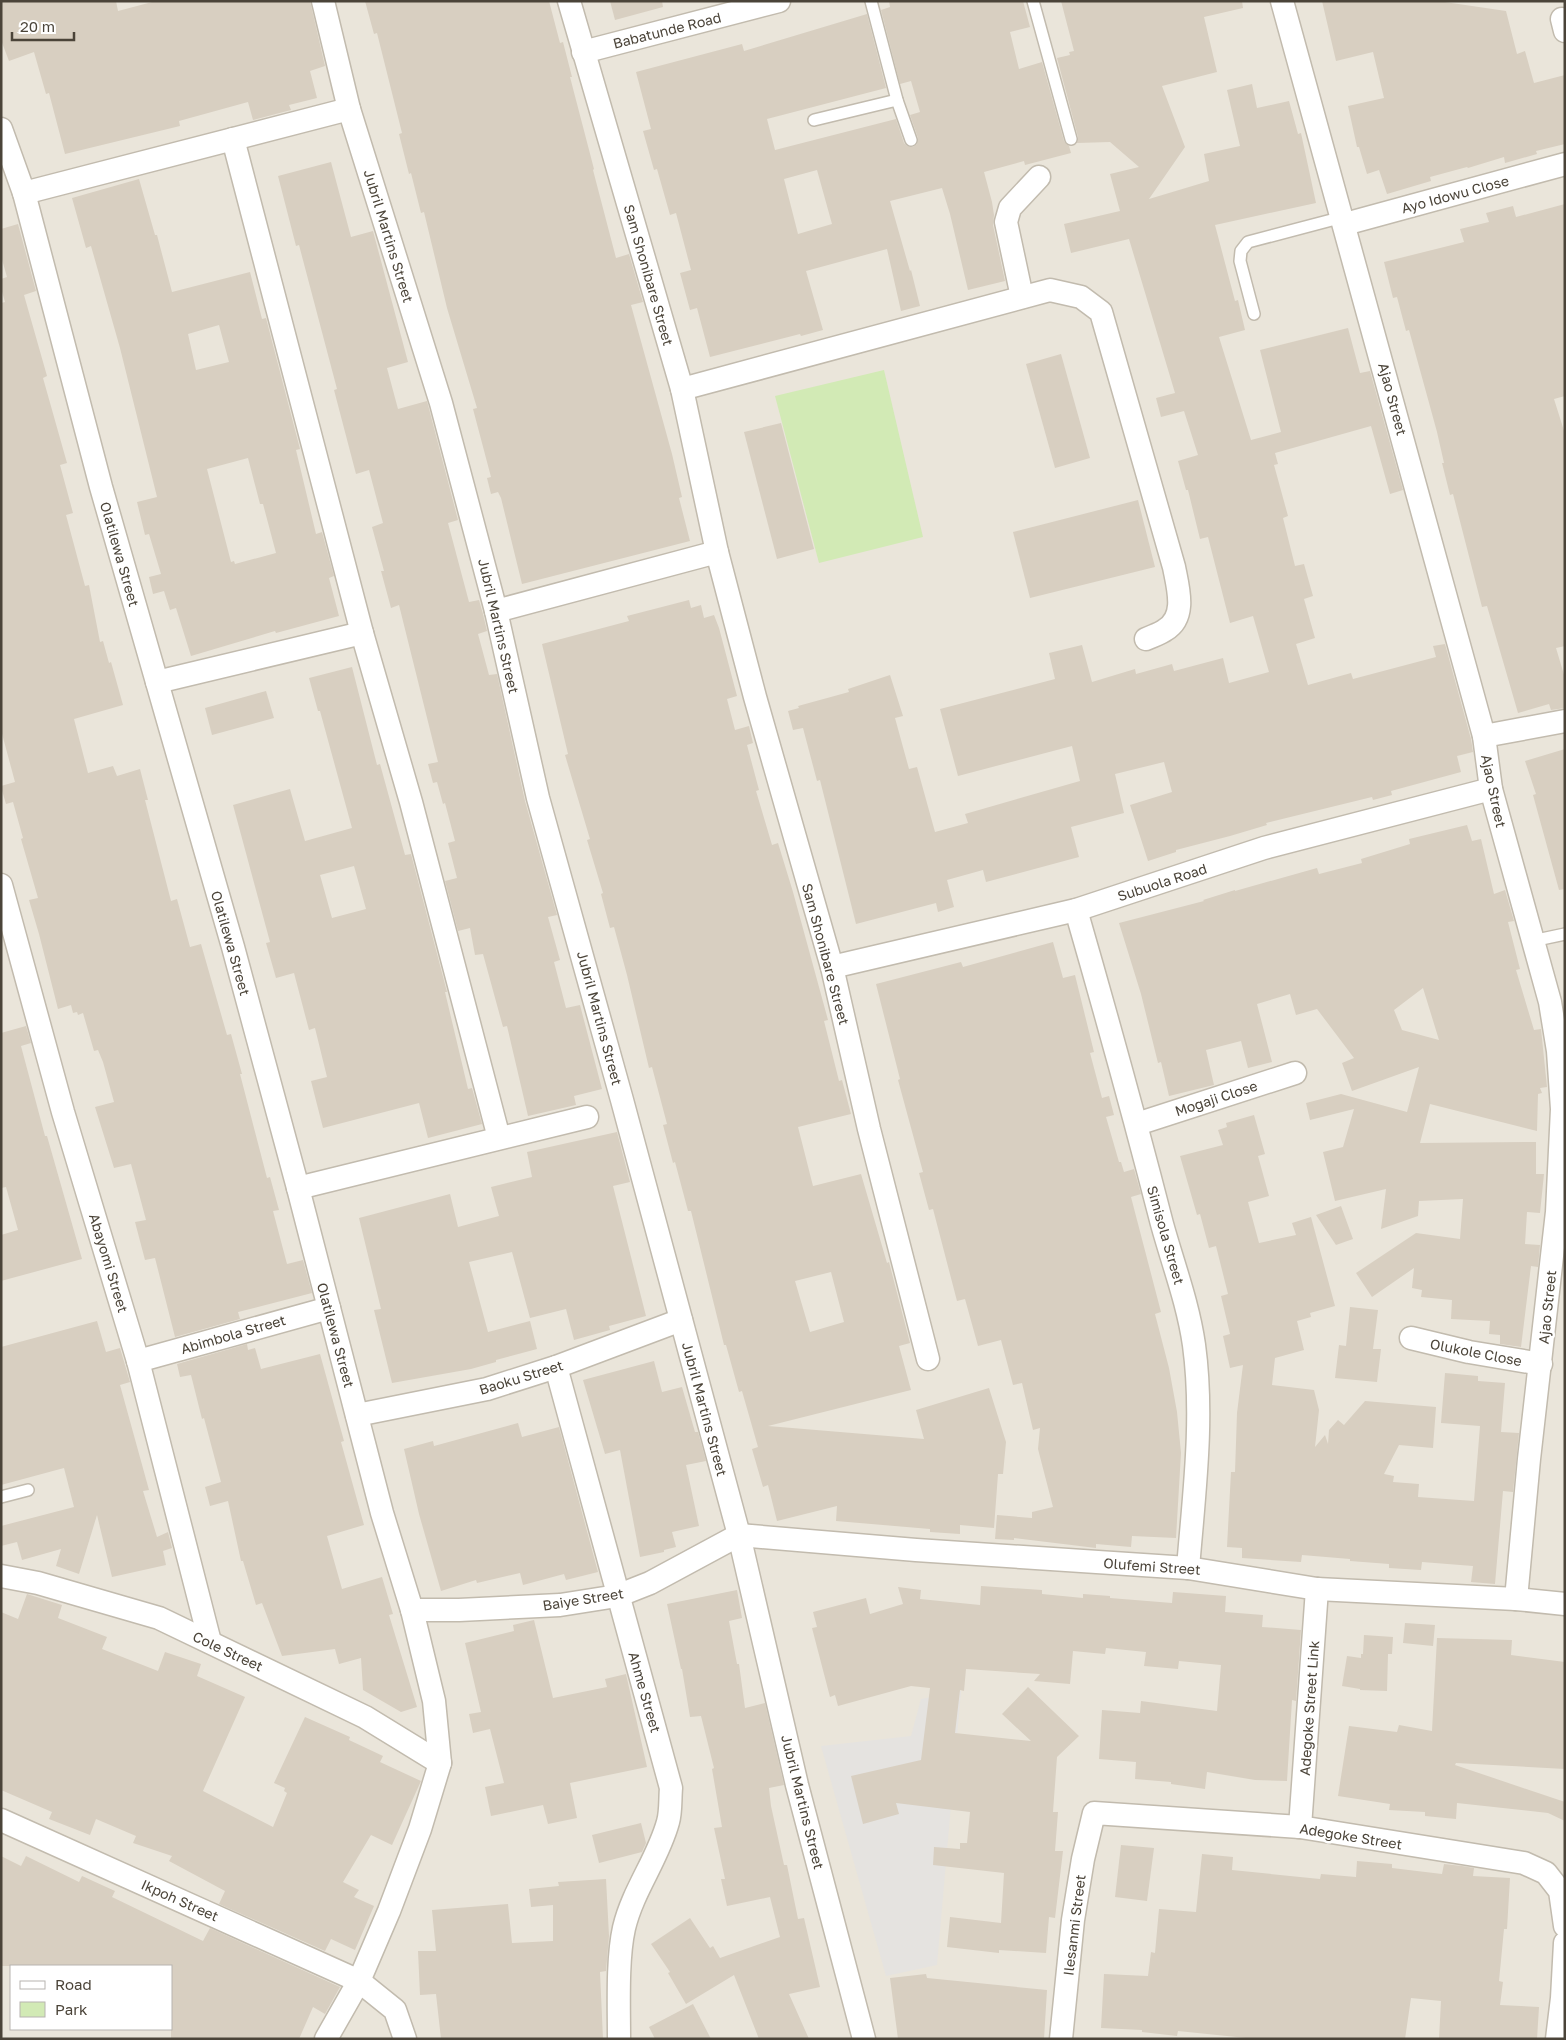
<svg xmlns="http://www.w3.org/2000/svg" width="1566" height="2040" font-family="'Golos Text',sans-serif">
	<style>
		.residential { fill: #eae5da; fill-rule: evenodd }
		.green { fill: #d2eab5 }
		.parking { fill: #e5e3e0 }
		.building { fill: #d8cfc1; fill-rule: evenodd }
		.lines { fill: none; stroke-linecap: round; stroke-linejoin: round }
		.service-casing { stroke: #c2bbae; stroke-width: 14 }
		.minor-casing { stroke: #c2bbae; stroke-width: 25 }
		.service { stroke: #fff; stroke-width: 11 }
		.minor { stroke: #fff; stroke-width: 22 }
		.labels { text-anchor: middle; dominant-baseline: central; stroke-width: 5; stroke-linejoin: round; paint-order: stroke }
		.street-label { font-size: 14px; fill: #4b4439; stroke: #fff }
	</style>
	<rect width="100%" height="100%" fill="#f6f3ec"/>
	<path class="residential" d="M1 1H1565V2039H1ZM11 1966H171V2029H11Z"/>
	<path class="green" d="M884 370 923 537 819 563 775 396Z"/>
	<path class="parking" d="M961 1691 937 1965 886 1976 821 1746 911 1736 921 1699Z"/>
	<g class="building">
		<path d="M1 1H116L118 11 156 1H310L325 66 310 71 317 98 289 105 291 110 253 120 248 102 179 121 180 126 65 154 49 93 46 94 34 52 9 61 1 40Z"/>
		<path d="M365 1H549L560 43 563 42 572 77H570L594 169 593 170 616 258 629 254 643 302 631 305 672 454 682 497 679 498 690 541 522 584 501 498 498 492 491 494 487 478 491 477 473 409 477 408 447 308 424 212 421 213 411 173 409 174 399 134 402 133 377 33 374 34Z"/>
		<path d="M610 1H662L663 7 615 20Z"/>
		<path d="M889 1H1023L1030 27 1010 32 1019 69 1042 62 1064 141 1069 146 1071 153 1025 165 1024 161 984 172 992 202 994 215 993 225 1005 281 968 290 950 214 942 188 890 201 910 271 911 270 920 306 901 311 887 249 806 271 823 330 801 336 800 334 710 357 697 308 690 310 680 273 691 270 676 213 670 215 657 169 654 170 643 131 651 129 636 72 742 44 744 51 867 14 886 88 767 119 775 150 896 119 904 143 907 146 913 147 917 144 918 138 910 115 920 112 911 81 900 84 881 10 890 7ZM817 170 832 224 798 234 784 179Z"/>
		<path d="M1061 1H1242L1243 8 1204 17 1217 72 1162 86 1185 147 1149 199 1209 181 1204 154 1240 146 1227 90 1252 84 1257 108 1289 101 1298 134 1301 133 1316 203 1215 225 1235 301 1238 300 1245 330 1219 337 1251 440 1281 432 1260 350 1348 328 1360 373 1370 371 1403 490 1390 494 1371 426 1275 453 1278 464 1274 465 1288 516 1283 518 1295 566 1304 564 1313 596 1304 599 1315 638 1296 644 1308 685 1351 673 1353 679 1436 657 1433 646 1445 644 1471 739 1473 752 1457 756 1461 772 1391 791 1392 795 1373 800 1372 797 1266 823 1267 825 1230 836 1176 850V852L1148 861 1130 805 1172 792 1164 762 1115 774 1124 813 1071 827 1079 857 986 882 983 870 947 880 954 907 938 912 936 903 856 924 820 780 817 781 803 728 793 730 788 711 799 708 798 706 849 692 848 689 890 675 903 716 895 718 909 769 917 767 935 832 968 823 965 814 1080 781 1072 746 958 776 940 709 1055 679 1049 653 1082 645 1092 682 1135 669 1136 674 1172 664 1174 671 1223 658 1229 683 1269 672 1253 616 1230 623 1208 537 1200 539 1188 490H1186L1178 461 1198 455 1184 411 1161 417 1156 398 1175 393 1129 239 1071 253 1064 224 1120 211 1110 174 1139 167 1110 142 1077 143 1078 137 1057 58 1070 55 1069 52 1074 51Z"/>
		<path d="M1322 1H1438L1506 11 1517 54 1525 51 1534 83 1565 75V144L1536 151 1537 154 1505 163 1504 157 1468 168 1467 167 1430 177 1431 181 1387 194 1379 170 1367 174 1359 147H1357L1348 106 1384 98 1373 52 1336 61Z"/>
		<path d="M331 162 351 237 373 231 408 362 387 368 398 409 427 401 458 520 448 523 469 602 479 600 483 614 487 631 478 634 489 675 497 674 525 801 557 915 548 917 560 960 554 962 566 1008 580 1005 602 1089 574 1096 576 1105 528 1116 507 1026 503 1027 483 954 475 955 470 928 458 931 445 881 457 878 448 843 455 841 445 803 443 804 437 782 433 783 428 764 438 762 399 605 391 608 381 571H384L372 527 383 523 369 470 356 474 334 390 337 389 299 245 296 246 278 176Z"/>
		<path d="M139 179 155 235H157L172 292 250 272 262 319 266 318 300 449 296 450 316 534 322 532 334 576 329 578 339 616 276 633 275 631 191 656 176 608 170 610 164 591 153 594 149 577 161 574 149 534 145 535 137 502 157 497 120 348 91 246 86 248 72 198ZM219 325 229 362 196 370 188 334ZM248 458 260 504H263L276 553 235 564 234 561 231 562 207 469Z"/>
		<path d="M1565 204V396L1554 399 1565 434V646L1556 648 1565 678V708L1551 710 1549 704 1518 713 1487 606 1482 607 1453 494 1450 495 1442 463H1444L1437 432 1409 330 1406 331 1397 297 1393 298 1384 262 1464 242 1460 229 1489 222 1486 213 1513 206 1516 217Z"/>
		<path d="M18 224 36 291 24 295 47 376 43 378 67 463 60 465 73 513 66 515 85 586 89 585 100 642 103 641 109 663 111 662 123 705 74 719 88 773 113 766 117 776 140 769 148 800H145L171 901 177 899 190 947 201 944 227 1035 231 1034 242 1074H240L267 1178 270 1177 279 1210 273 1211 287 1264 303 1260 312 1293 238 1312 240 1319 175 1337 155 1258 145 1260 135 1222 146 1220 131 1164 114 1168 95 1107 114 1102 103 1062 98 1050 94 1051 83 1013 78 1015 77 1012 73 1013 71 1005 58 1009 39 934 29 900 38 898 21 839 23 838 13 802 6 804 1 787V786L15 782 1 730V303L5 302 1 288V279L7 277 1 256V229Z"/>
		<path d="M1061 354 1090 458 1055 468 1026 364Z"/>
		<path d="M781 423 814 549 777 559 744 432Z"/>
		<path d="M1138 500 1155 567 1030 598 1013 532Z"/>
		<path d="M689 600 691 608 701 605 704 618 714 615 719 628 737 696 727 699 735 730 749 726 753 743 747 745 759 790 756 791 772 845 778 843 793 892 828 1020 824 1021 839 1081 842 1080 851 1114 798 1127 813 1186 861 1174 887 1263 889 1262 910 1343 899 1346 911 1390 768 1426 924 1439 916 1410 989 1388 1006 1442 1003 1474H998L994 1528 960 1525V1534L930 1532V1529L836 1521 837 1506 777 1521 768 1485 763 1487 752 1449 758 1447 742 1391 739 1392 726 1345H724L691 1211H688L675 1162 673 1163 663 1125 667 1124 652 1067 649 1068 627 975 614 927 610 928 601 894 603 893 587 840 590 839 565 755 568 754 542 644 629 621 627 616ZM831 1272 844 1322 810 1332 795 1281Z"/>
		<path d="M352 667 377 765 380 764 405 855 411 854 447 992H445L468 1089 472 1088 482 1124 428 1138 419 1103 323 1128 311 1081 327 1077 315 1028 309 1030 294 973 276 978 266 943 270 942 233 805 290 789 305 841 352 828 320 711H318L309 678ZM354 866 366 909 332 918 320 875Z"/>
		<path d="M266 691 274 718 212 735 205 708Z"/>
		<path d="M1565 749V889L1559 890 1533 795 1536 794 1525 761Z"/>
		<path d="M1467 825 1472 841 1481 839 1494 894 1505 890 1514 921 1508 922 1520 969 1516 970 1534 1030 1541 1029 1547 1087 1540 1088 1542 1093 1538 1094 1537 1131 1430 1104 1420 1143 1536 1142V1174H1544L1540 1213 1527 1212 1525 1244 1540 1245 1538 1267 1531 1266 1521 1347 1500 1344V1335L1489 1334 1490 1321 1451 1319 1452 1300 1421 1297 1422 1290 1412 1288 1414 1268 1372 1297 1356 1273 1416 1233 1460 1239 1463 1199 1419 1201 1418 1216 1381 1229 1386 1189 1335 1201 1323 1152 1343 1147 1354 1109 1310 1120 1306 1103 1341 1094 1407 1112 1419 1067 1352 1091 1342 1063 1354 1058 1317 1009 1296 1015 1290 994 1257 1004 1272 1062 1248 1068 1241 1041 1206 1050 1214 1085 1169 1096 1161 1062 1158 1063 1141 994 1119 923 1204 901 1203 900 1235 890V891L1317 868 1319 874 1362 863 1361 859 1410 844 1409 839ZM1423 988 1439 1040 1402 1030 1394 1010Z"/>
		<path d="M1053 942 1063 978 1075 975 1094 1052 1090 1053 1102 1098 1109 1096 1114 1115 1106 1117 1119 1162H1121L1124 1172 1134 1169 1141 1194 1131 1197 1161 1312 1155 1314 1169 1368 1177 1412 1181 1453 1176 1538 1132 1536 1131 1547 1096 1544V1548L1014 1538V1540L995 1539 997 1515 1032 1518V1512L1053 1507 1038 1449 1040 1428 1033 1430 1022 1383 1013 1385 1001 1340 978 1346 965 1299 957 1301 933 1209 929 1210 919 1173 923 1172 898 1080 900 1079 876 984 961 962 963 967Z"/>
		<path d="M26 1026 31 1043 21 1046 45 1136H47L82 1259 1 1281V1235L18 1230 6 1187 1 1188V1033Z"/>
		<path d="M1254 1115 1265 1154 1258 1156 1269 1196 1248 1202 1259 1243 1296 1235 1292 1223 1311 1217 1335 1306 1310 1313 1311 1317 1297 1321 1304 1350 1275 1358 1272 1385 1314 1390 1319 1410 1315 1447 1325 1435 1328 1444 1329 1430 1338 1420 1344 1425 1365 1401 1436 1407 1433 1448 1399 1445 1384 1474 1394 1476 1393 1482 1419 1484 1418 1497 1474 1501 1480 1426 1441 1423 1445 1373 1478 1376V1381L1505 1383 1501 1432 1519 1433 1513 1492 1503 1491 1495 1584 1471 1582 1473 1566 1422 1562 1421 1570 1389 1568V1564L1350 1561V1559L1302 1555 1301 1562 1242 1558V1548L1227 1547 1231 1472H1235L1237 1413 1243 1365 1230 1368 1223 1336 1230 1334 1221 1296 1228 1294 1216 1246 1209 1248 1200 1214 1197 1215 1180 1156 1223 1145 1218 1130 1227 1127 1226 1123Z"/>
		<path d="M617 1132 630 1182 613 1186 646 1316 609 1326 610 1330 574 1340 566 1309 530 1318 512 1252 469 1262 488 1332 530 1321 537 1349 496 1360V1362L471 1369 392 1383 374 1310 381 1309 359 1218 450 1194 458 1227 499 1216 491 1187 532 1177 527 1152Z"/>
		<path d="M1341 1206 1353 1239 1336 1245 1316 1215Z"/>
		<path d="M1350 1307 1378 1310 1373 1349H1381L1377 1382 1335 1378 1339 1345 1346 1346Z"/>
		<path d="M97 1321 106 1352 120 1348 130 1382 120 1385 149 1490 143 1491 157 1537 168 1532 172 1548 163 1551 166 1565 112 1577 97 1515 79 1574 56 1566 61 1549 22 1560 17 1542 1 1546V1526L74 1507 64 1468 1 1485V1347Z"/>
		<path d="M247 1344 248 1350 255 1348 261 1369 320 1354 344 1441 341 1442 364 1525 327 1536 342 1589 382 1577 393 1614 389 1615 417 1707 401 1712 363 1690 361 1658 339 1664 335 1649 282 1656 262 1603 256 1605 243 1561H241L228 1501 210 1506 205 1487 221 1482 204 1418 202 1419 191 1375 180 1377 177 1364Z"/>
		<path d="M654 1361 662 1392 682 1387 695 1432H698L706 1461 686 1465 699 1526 672 1532 676 1547 664 1550V1552L640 1557 620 1450 605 1454 583 1380Z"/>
		<path d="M518 1423 522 1437 559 1427 598 1572 566 1580 564 1574 523 1585 520 1573 477 1583 476 1580 441 1591 419 1514 404 1449 433 1441 434 1446Z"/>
		<path d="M981 1586 1042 1590V1594L1083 1598V1594L1110 1596V1598L1172 1603 1173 1592 1226 1596 1225 1612 1263 1615 1262 1627 1301 1630 1296 1701 1292 1700 1287 1781 1255 1780 1207 1772 1205 1789 1171 1784V1782L1135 1779 1136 1762 1099 1759 1102 1710 1140 1713 1141 1701 1217 1711 1221 1665 1179 1661 1178 1669 1144 1666 1146 1652 1106 1648 1105 1654 1073 1651 1070 1684 1034 1681 1040 1674 966 1669 964 1691 960 1690 955 1733 1031 1741 1002 1714 1028 1687 1079 1736 1057 1757 1053 1812H1058L1055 1851H1063L1055 1918 1049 1917 1046 1953 999 1950V1953L947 1947 950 1917 1001 1923 1004 1873 933 1865 934 1847 960 1849V1843H967L970 1812 896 1803 899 1814 863 1824 851 1776 921 1760 930 1688 911 1686 838 1706 835 1695 830 1697 812 1628 817 1627 813 1612 866 1598 870 1614 903 1604 898 1587 921 1590 920 1599 980 1605Z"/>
		<path d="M737 1590 742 1618 729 1621 737 1664H739L745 1708 765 1703 784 1785 769 1788 771 1806 784 1865H787L798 1919 804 1918 820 1987 789 1994 809 2039H759L734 1975 686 2004 668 1973 670 1972 651 1944 690 1918 710 1948 713 1946 720 1958 780 1937 770 1897 727 1906 721 1879H725L714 1828 722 1827 712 1769 714 1768 701 1716 690 1717 682 1669H681L667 1604Z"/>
		<path d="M27 1594 62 1605 58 1618 107 1637 102 1649 158 1671 165 1652 201 1664 197 1676 245 1697 203 1791 273 1827 287 1793 284 1791 285 1788 274 1783 305 1717 350 1737 349 1740 383 1756 380 1762 421 1781 392 1845 371 1835 343 1882 359 1890 354 1897 374 1906 355 1950 331 1939 325 1951 219 1904 225 1891 169 1861 172 1856 133 1843 136 1836 96 1819 90 1835 49 1819 52 1812 1 1790V1612L18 1619Z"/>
		<path d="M534 1620 553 1698 607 1687 605 1679 626 1674 647 1767 570 1783 577 1818 548 1824 543 1805 491 1816 485 1787 504 1783 490 1729 473 1733 469 1714 481 1712 465 1643 514 1631 513 1625Z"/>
		<path d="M1405 1623 1435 1625 1433 1646 1403 1643Z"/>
		<path d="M1364 1635 1393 1637 1392 1654H1388L1387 1691 1360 1690V1689L1342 1686 1347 1656 1361 1658V1654H1363Z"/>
		<path d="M1437 1638 1512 1640 1511 1655 1565 1662V1769L1456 1763 1455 1765 1565 1802V1821L1548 1813 1457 1803 1456 1819 1425 1816V1812L1389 1810 1390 1804 1338 1796 1349 1726 1397 1732 1399 1725 1432 1731Z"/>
		<path d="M641 1823 646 1843 642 1852 599 1863 592 1835Z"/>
		<path d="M1121 1845 1154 1848 1147 1901 1115 1897Z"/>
		<path d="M1202 1854 1233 1857 1232 1870 1320 1879 1321 1874 1356 1877 1357 1861 1392 1864V1868L1442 1874 1444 1864 1462 1866 1474 1868 1473 1876 1510 1878 1507 1929H1504L1499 1981 1503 1982 1500 2005 1539 2007 1537 2039H1439L1441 2001 1411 1998 1405 2039H1256L1178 2031 1177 2036 1142 2032V2030L1101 2028 1104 1974 1148 1976 1151 1952 1155 1953 1159 1909 1196 1912Z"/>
		<path d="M1 1856 21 1866 26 1856 79 1882 82 1876 115 1891 112 1897 203 1941 210 1928 340 1987 325 2014 313 2007 299 2039H171V1966H1Z"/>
		<path d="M606 1879 609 1936 606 1971 600 1972 603 2039H441L436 1994 420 1995 418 1951H436L432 1910 508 1904 512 1943 553 1941V1905L531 1907 529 1889 559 1886 558 1882Z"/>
		<path d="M926 1974 927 1978 1047 1990 1044 2039H898L890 1978Z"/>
		<path d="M693 2004 711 2039H655L649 2027Z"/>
	</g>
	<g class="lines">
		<g class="service-casing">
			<g id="service">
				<path d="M871 1 897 100 911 140"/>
				<path d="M1033 1 1071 139"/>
				<path d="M814 120 897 100"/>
				<path d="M1254 314 1240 261 1241 251 1248 242 1343 217"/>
				<path d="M1532 941 1565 934"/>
				<path d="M1 1497 28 1490"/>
			</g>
		</g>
		<g class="minor-casing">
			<g id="minor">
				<path d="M323 1 349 109 441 403 496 611 538 798 622 1100 739 1535 797 1785 864 2039"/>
				<path d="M569 1 682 389 717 552 755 697 832 967 869 1129 928 1359"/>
				<path d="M1282 1 1484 736 1491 789 1550 1002 1558 1051 1562 1109 1557 1212 1529 1459 1516 1599"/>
				<path d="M1562 19 1565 31"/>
				<path d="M583 52 779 1"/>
				<path d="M1 129 24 193 101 487 233 947 298 1188 382 1513 412 1610 434 1701 440 1763 420 1829 389 1911 359 1981 326 2039"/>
				<path d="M233 139 362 633 411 802 499 1138"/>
				<path d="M24 193 349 109"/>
				<path d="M1345 224 1565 164"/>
				<path d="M1022 297 1006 222 1010 208 1039 177"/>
				<path d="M682 389 1050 290 1081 297 1101 312 1174 567C1178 588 1187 617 1165 630 1160 634 1152 636 1146 639"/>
				<path d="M496 611 717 552"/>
				<path d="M157 682 362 633"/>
				<path d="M1484 736 1565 721"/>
				<path d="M1 885 63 1112 138 1361 210 1642"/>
				<path d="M1076 910C1106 1014 1135 1119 1162 1224 1173 1264 1188 1303 1194 1345 1204 1418 1194 1494 1188 1568"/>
				<path d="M832 967 1076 910 1264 848 1491 789"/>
				<path d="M1137 1124 1295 1073"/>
				<path d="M298 1188 587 1117"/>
				<path d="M1411 1338 1469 1352 1541 1364"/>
				<path d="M138 1361 329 1308"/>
				<path d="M556 1367 671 1788C670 1799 671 1812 668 1822 658 1859 633 1890 624 1928 617 1959 619 2006 619 2039"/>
				<path d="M357 1415 487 1389 556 1367 681 1320"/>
				<path d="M1 1576 38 1583 159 1618 365 1717 440 1763"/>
				<path d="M412 1610H459L560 1605 617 1596 650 1583 739 1535 916 1550 1188 1568 1317 1589 1516 1599 1565 1604"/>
				<path d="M1 1820 359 1981 395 2010 405 2039"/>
				<path d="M1300 1827 1317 1589"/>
				<path d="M1061 2039 1073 1920 1083 1859 1094 1813 1300 1827 1524 1863 1546 1873 1560 1891 1565 1926"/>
				<path d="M1557 2039 1562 1998 1565 1943"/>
			</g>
		</g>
		<use href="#service" class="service"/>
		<use href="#minor" class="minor"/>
	</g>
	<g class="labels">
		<g class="street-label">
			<text transform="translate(667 30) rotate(-14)">Babatunde Road</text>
			<text transform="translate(1455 194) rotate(-15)">Ayo Idowu Close</text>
			<text transform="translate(389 236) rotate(73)">Jubril Martins Street</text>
			<text transform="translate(649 275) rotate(74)">Sam Shonibare Street</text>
			<text transform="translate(1393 399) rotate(75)">Ajao Street</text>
			<text transform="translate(120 554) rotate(74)">Olatilewa Street</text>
			<text transform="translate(499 626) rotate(77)">Jubril Martins Street</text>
			<text transform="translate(1494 791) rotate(78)">Ajao Street</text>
			<text transform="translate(1162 882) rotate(-18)">Subuola Road</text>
			<text transform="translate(231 943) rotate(74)">Olatilewa Street</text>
			<text transform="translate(826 954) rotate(75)">Sam Shonibare Street</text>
			<text transform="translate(600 1018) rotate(75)">Jubril Martins Street</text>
			<text transform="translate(1216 1098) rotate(-18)">Mogaji Close</text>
			<text transform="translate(1166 1235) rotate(74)">Simisola Street</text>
			<text transform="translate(109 1263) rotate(73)">Abayomi Street</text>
			<text transform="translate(1547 1307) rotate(-84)">Ajao Street</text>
			<text transform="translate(233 1334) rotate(-16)">Abimbola Street</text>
			<text transform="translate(336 1335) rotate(75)">Olatilewa Street</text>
			<text transform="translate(1476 1352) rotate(11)">Olukole Close</text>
			<text transform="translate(521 1377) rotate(-17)">Baoku Street</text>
			<text transform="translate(705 1409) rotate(75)">Jubril Martins Street</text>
			<text transform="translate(1152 1566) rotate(4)">Olufemi Street</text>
			<text transform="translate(583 1599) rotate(-9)">Baiye Street</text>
			<text transform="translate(228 1651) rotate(25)">Cole Street</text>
			<text transform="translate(645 1692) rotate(74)">Ahme Street</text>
			<text transform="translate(1309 1708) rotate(-86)">Adegoke Street Link</text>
			<text transform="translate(803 1802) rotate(76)">Jubril Martins Street</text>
			<text transform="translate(1351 1836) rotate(9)">Adegoke Street</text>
			<text transform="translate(180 1900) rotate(24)">Ikpoh Street</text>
			<text transform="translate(1074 1925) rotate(-83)">Ilesanmi Street</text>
		</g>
	</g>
	<rect width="1566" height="2040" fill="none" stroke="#4b4439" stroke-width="5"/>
	<rect x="10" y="1965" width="162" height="65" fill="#ffffff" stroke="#b7b4b0"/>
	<rect x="20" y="1981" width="25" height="8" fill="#ffffff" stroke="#b7b4b0"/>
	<text x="55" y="1990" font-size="15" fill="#4b4439">Road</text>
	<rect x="20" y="2002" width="25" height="15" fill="#d2eab5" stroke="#b7b4b0"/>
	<text x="55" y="2015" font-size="15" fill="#4b4439">Park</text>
	<path d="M12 32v8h62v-8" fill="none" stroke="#4b4439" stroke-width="2.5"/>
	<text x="20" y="32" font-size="15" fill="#4b4439" stroke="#ffffff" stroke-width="4" paint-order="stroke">20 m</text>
</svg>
